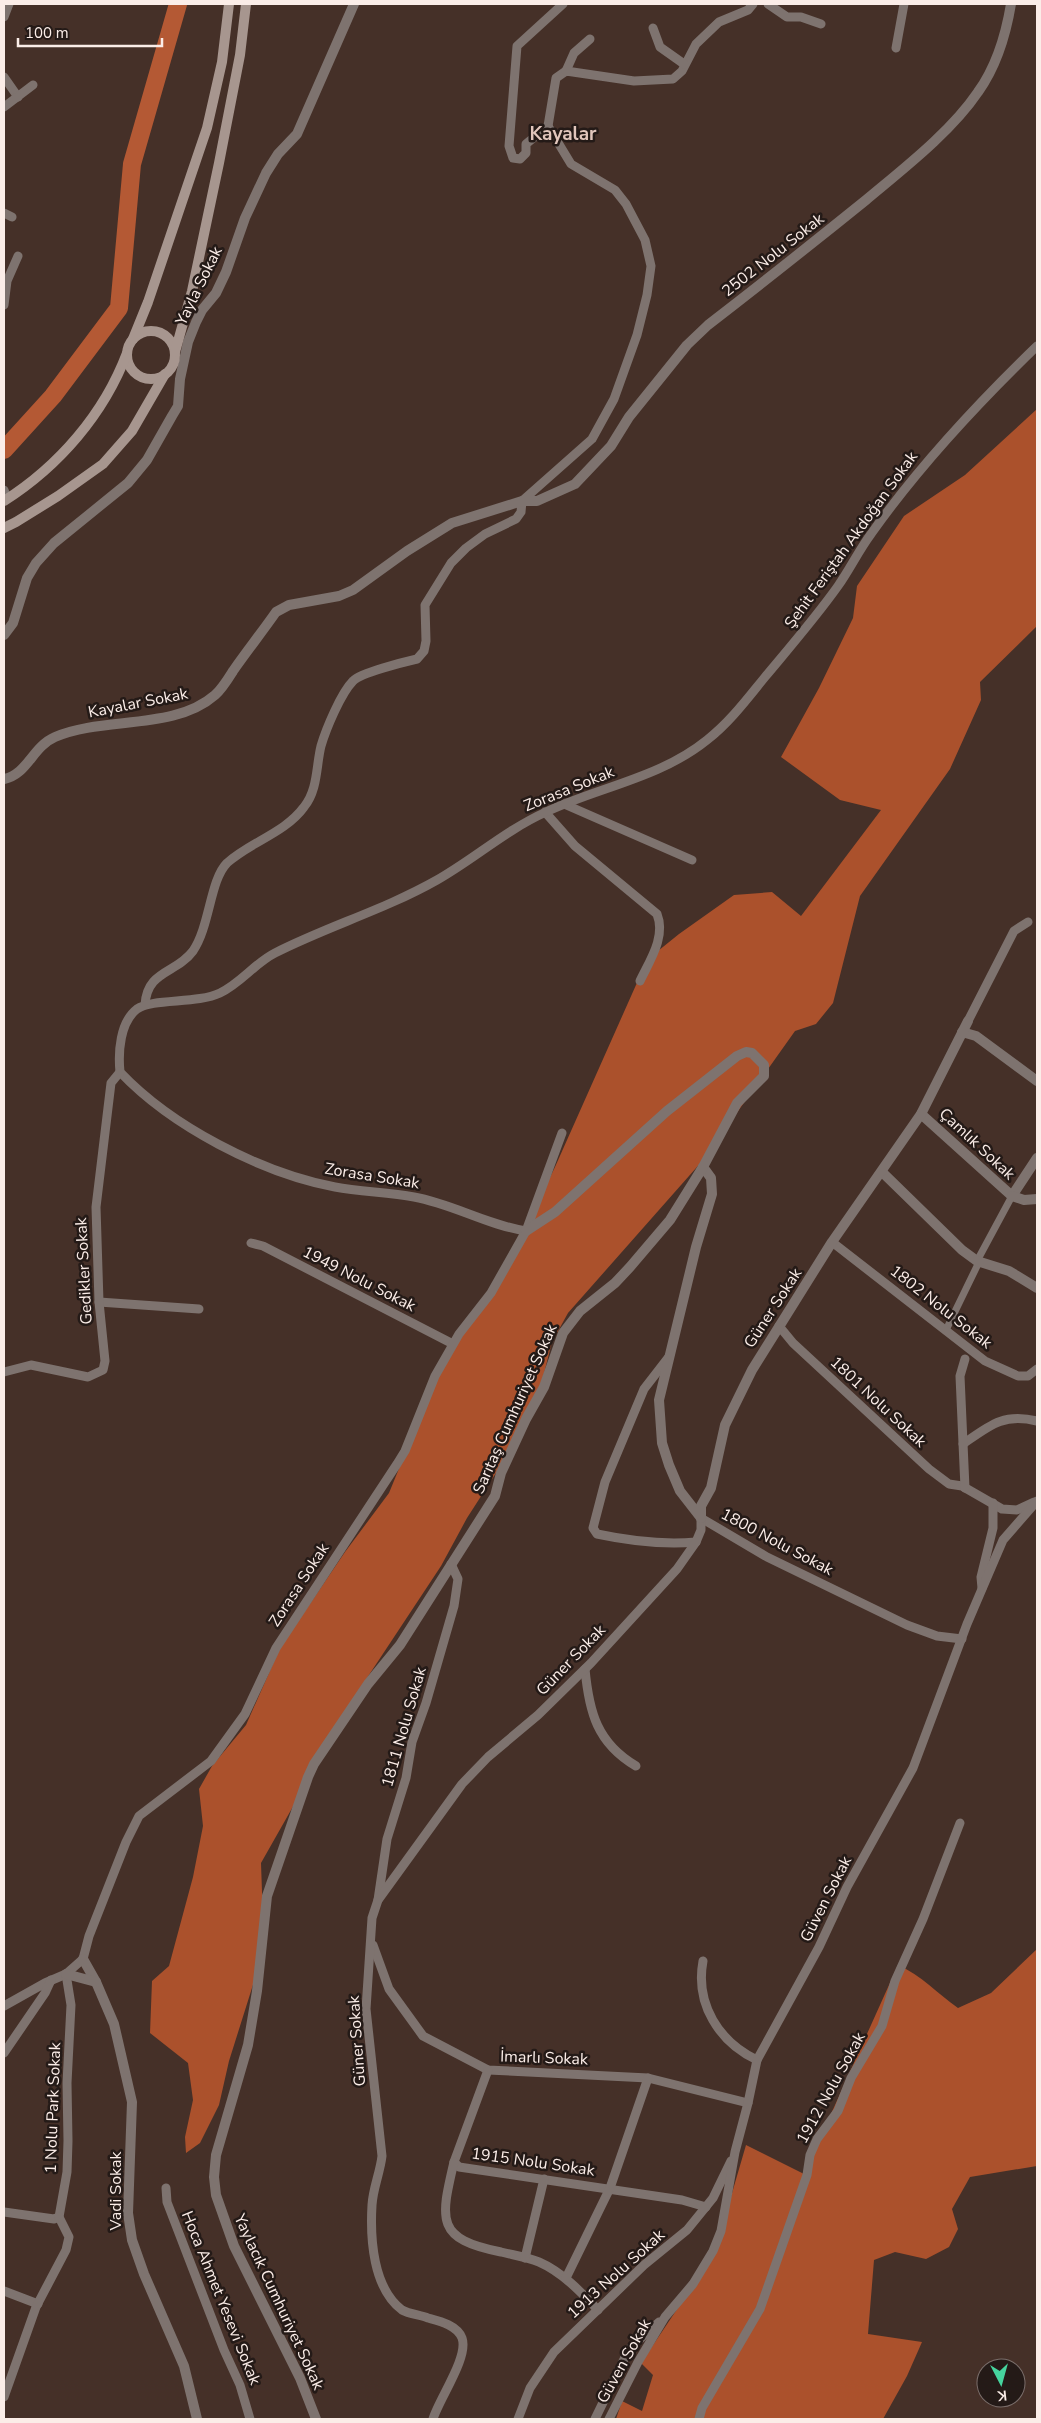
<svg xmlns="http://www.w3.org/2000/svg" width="1041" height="2423" font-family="'Nunito Sans',sans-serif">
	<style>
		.forest { fill: #ab512c }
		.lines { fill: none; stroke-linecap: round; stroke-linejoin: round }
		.river { stroke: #b45934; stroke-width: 18 }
		.pedestrian { stroke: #7e736f; stroke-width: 7 }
		.minor { stroke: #7e736f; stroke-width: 9 }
		.tertiary { stroke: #7e736f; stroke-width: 10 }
		.secondary { stroke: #a7968f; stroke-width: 10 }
		.labels { text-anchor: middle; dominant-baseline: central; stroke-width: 5; stroke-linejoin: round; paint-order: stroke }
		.street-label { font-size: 16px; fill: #fbede8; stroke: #241a17 }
		.quarter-label { font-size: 19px; font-weight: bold; fill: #e1c6bc; stroke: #241a17 }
	</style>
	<rect width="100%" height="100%" fill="#453028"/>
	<g class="forest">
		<path d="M1037 409V626L980 682 981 700 950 769 860 896 833 1003 816 1024 795 1031 704 1159 568 1313 552 1342 539 1393 516 1442 467 1518 441 1566 359 1690 261 1863 264 1950 229 2061 219 2105 200 2143 186 2153 185 2137 193 2100 188 2063 150 2033 152 1981 169 1966 193 1877 203 1826 199 1789 212 1766 246 1725 280 1648 345 1552 389 1493 445 1356 512 1255 555 1167 640 976 653 955 679 934 734 895 772 892 801 916 881 810 840 800 781 757 819 688 853 618 857 586 904 516 965 475Z"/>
		<path d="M1037 1949V2166L970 2177 952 2209 958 2229 949 2247 926 2259 895 2252 874 2260 868 2334 922 2342 907 2376 883 2419H616L622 2401 642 2411 653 2375 641 2363 708 2263 730 2200 746 2145 804 2174 898 1965C921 1975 938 1994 958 2008L991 1993Z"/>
	</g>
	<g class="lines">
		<path class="river" d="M4 450 53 396 119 308 132 164 178 4"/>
		<g class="pedestrian">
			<path d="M977 1261 1012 1196"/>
			<path d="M946 1330 979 1262"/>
		</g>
		<g class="minor">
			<path d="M563 4 517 46 509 146 513 158 520 159 526 153V144L548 126 556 78 566 71 634 81 673 79 682 71 696 44 719 22 748 10 753 4"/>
			<path d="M768 4 787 17H801L821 24"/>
			<path d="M4 17 9 4"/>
			<path d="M653 28 660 47 684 64"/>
			<path d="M896 48 904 4"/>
			<path d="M566 71 574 53 590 39"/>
			<path d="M4 77 18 97"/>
			<path d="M4 107 33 85"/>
			<path d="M4 213 12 217"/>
			<path d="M4 305 7 281 18 256"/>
			<path d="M4 490 7 498"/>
			<path d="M564 804 692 860"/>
			<path d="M545 812 575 846 657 914C666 937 650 960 640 981"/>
			<path d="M145 1005C147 970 176 974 193 951 210 926 210 880 227 863 250 842 285 833 304 807 318 790 316 766 321 746 326 729 341 693 353 681 360 673 404 662 417 659L424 651 426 641 425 605 451 563 466 548 485 534 516 519 521 512 522 501 592 439 614 399 637 335 647 295 651 266 645 240 626 204 615 190 571 164 548 126"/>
			<path d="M968 1021 1014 931 1028 922"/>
			<path d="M526 1231C487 1225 453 1204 414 1197 388 1192 361 1192 335 1187 261 1173 171 1126 120 1072 118 1052 120 1022 137 1009 153 998 197 1004 220 993 241 983 255 963 275 953 328 926 384 910 437 880 474 859 506 830 546 812 599 787 660 778 707 740 730 722 747 699 765 677 790 647 816 617 838 586 850 569 859 550 871 534 919 466 977 404 1037 346"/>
			<path d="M832 1242 985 1361 1018 1376H1028L1037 1369"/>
			<path d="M251 1243 263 1246 453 1344"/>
			<path d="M99 1302 199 1309"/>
			<path d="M779 1326 793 1343 929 1469 949 1484 962 1486 1002 1509 1017 1510 1034 1502"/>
			<path d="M668 1358 644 1389 605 1482 593 1528 597 1534C630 1541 663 1545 696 1542"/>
			<path d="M4 1372 31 1365 88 1377 103 1370 105 1361 99 1302 96 1207 111 1083 120 1072"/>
			<path d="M963 1444C990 1425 1003 1413 1037 1421"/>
			<path d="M965 1488 960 1376 965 1359"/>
			<path d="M701 1518 767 1557 907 1625 937 1636 962 1639"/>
			<path d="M982 1588 981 1577 993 1528V1503"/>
			<path d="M585 1669C589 1712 597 1743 636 1766"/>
			<path d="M378 1900 387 1839 406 1778 412 1742 426 1703 454 1606 458 1579 451 1564"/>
			<path d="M373 1945 389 1989 423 2036 488 2070 648 2078 748 2103"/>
			<path d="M703 1961C695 2004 719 2042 757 2060"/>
			<path d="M4 2006 45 1983 66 1974 83 1959 89 1936 126 1842 139 1816 211 1761 245 1714 276 1648 397 1464 405 1451 435 1376 459 1334 491 1293 526 1231 562 1133"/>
			<path d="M4 2053 45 1993 51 1980"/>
			<path d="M488 2070 454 2162 459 2167 682 2200 706 2207"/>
			<path d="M454 2162C440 2221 436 2239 501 2252 513 2255 527 2257 539 2262 562 2272 581 2292 598 2310"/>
			<path d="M166 2188 167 2202 224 2350 240 2385 250 2419"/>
			<path d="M4 2212 54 2219 59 2217 67 2172 68 2141 67 2083 71 2005 66 1974"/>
			<path d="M525 2258 544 2179"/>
			<path d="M566 2278 610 2188 648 2078"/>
			<path d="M4 2291 38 2304"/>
			<path d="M4 2397 36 2307 66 2250 69 2237 59 2217"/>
			<path d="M433 2419C439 2399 469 2357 462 2338 457 2325 439 2321 428 2318 420 2315 409 2314 402 2310 373 2288 370 2239 372 2205 373 2188 380 2173 382 2156L366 2009 372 1918 378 1900 462 1784 488 1757 538 1715 591 1663 677 1569 696 1542 701 1530V1518"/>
			<path d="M518 2419 530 2388 554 2352 644 2265 687 2230 713 2198 731 2161"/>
			<path d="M595 2419 629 2349 659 2322"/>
			<path d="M609 2419 638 2362 665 2317 693 2284 713 2251 721 2231 735 2152 748 2103 757 2060 819 1947 847 1887 913 1768 967 1624 1003 1540 1037 1501"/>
			<path d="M699 2419 702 2408 760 2309 807 2175 810 2155 817 2139 838 2111 851 2078 882 2026 895 1981 923 1919 960 1823"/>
		</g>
		<g class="tertiary">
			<path d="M4 635 13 623 27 578 36 563 54 543 128 483 147 460 172 416 178 406 180 379 188 342 196 322 202 310 216 293 226 272 245 218 266 173 278 154 297 134 354 4"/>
			<path d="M4 779C28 774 32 747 55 737 103 716 174 731 215 695 222 689 228 679 233 671 247 651 262 632 276 612L289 605 339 596 353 590 407 551 452 523 522 501H537L575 484 611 446 629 417 687 345 708 325C761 284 814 242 866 200 903 169 951 132 978 92 996 67 1006 34 1011 4"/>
			<path d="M962 1032 976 1036 1037 1081"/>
			<path d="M921 1114 1012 1196 1037 1158"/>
			<path d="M882 1172 962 1250 977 1261 1009 1271 1037 1288"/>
			<path d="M1012 1196 1024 1200 1037 1199"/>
			<path d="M701 1518V1506L711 1488 725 1425 752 1370 832 1242 921 1114 968 1021"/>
			<path d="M701 1518 680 1491 669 1465 662 1443 659 1400 696 1247 712 1194 711 1178 703 1167"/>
			<path d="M83 1959 96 1982 114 2024 132 2102 128 2213 132 2240 144 2274 184 2366 197 2419"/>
			<path d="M66 1974 96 1982"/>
			<path d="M316 2419 300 2378 234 2246 216 2195 214 2177 216 2155 248 2045 257 1991 267 1896 308 1777 314 1764 368 1684 400 1645 495 1496 501 1473 526 1419 544 1387 563 1333 580 1311 615 1283 630 1267 670 1220 703 1167 737 1103 764 1076V1065L752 1053 746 1052 737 1056 667 1111 555 1212 526 1231"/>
		</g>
		<g class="secondary">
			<circle cx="151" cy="355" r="24"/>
			<path d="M133 339 148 302 207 128 222 62 229 4"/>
			<path d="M175 352 192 291 219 163 240 55 246 4"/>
			<path d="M4 501C59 466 104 414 127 353"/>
			<path d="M4 528 16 522 58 496 103 464 132 431 165 374"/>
		</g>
	</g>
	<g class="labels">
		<g class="street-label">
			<text transform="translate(773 255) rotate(-38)">2502 Nolu Sokak</text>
			<text transform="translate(199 286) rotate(-64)">Yayla Sokak</text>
			<text transform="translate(851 540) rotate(-54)">Şehit Feriştah Akdoğan Sokak</text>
			<text transform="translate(138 703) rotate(-11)">Kayalar Sokak</text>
			<text transform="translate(569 789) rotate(-22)">Zorasa Sokak</text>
			<text transform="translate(977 1144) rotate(43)">Çamlık Sokak</text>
			<text transform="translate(372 1176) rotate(9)">Zorasa Sokak</text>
			<text transform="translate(84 1271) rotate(-93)">Gedikler Sokak</text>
			<text transform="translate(359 1279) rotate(27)">1949 Nolu Sokak</text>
			<text transform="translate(941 1307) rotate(38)">1802 Nolu Sokak</text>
			<text transform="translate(773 1308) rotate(-57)">Güner Sokak</text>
			<text transform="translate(878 1402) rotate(43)">1801 Nolu Sokak</text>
			<text transform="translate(515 1409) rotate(-66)">Sarıtaş Cumhuriyet Sokak</text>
			<text transform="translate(777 1542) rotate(28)">1800 Nolu Sokak</text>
			<text transform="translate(299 1585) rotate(-57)">Zorasa Sokak</text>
			<text transform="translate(571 1660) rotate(-46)">Güner Sokak</text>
			<text transform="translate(404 1727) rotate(-74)">1811 Nolu Sokak</text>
			<text transform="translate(826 1899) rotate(-63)">Güven Sokak</text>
			<text transform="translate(357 2041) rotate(-94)">Güner Sokak</text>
			<text transform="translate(544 2058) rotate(2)">İmarlı Sokak</text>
			<text transform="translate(831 2088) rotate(-61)">1912 Nolu Sokak</text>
			<text transform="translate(53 2108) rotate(-88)">1 Nolu Park Sokak</text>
			<text transform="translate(533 2162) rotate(8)">1915 Nolu Sokak</text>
			<text transform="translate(116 2191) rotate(-90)">Vadi Sokak</text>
			<text transform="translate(616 2274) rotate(-42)">1913 Nolu Sokak</text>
			<text transform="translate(221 2298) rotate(68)">Hoca Ahmet Yesevi Sokak</text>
			<text transform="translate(279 2302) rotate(65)">Yaylacık Cumhuriyet Sokak</text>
			<text transform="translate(624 2361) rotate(-61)">Güven Sokak</text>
		</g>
		<g class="quarter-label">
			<text x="563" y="134">Kayalar</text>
		</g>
	</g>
	<rect width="1041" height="2423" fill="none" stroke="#fbede8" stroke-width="10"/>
	<g transform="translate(1001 2383) rotate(174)"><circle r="24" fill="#241a17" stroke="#7a6e6b"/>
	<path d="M0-4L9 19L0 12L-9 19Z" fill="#46d49e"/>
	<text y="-8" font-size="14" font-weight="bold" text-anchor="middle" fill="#fbede8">K</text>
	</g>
	<path d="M18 38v8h144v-8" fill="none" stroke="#fbede8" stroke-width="2.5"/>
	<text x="25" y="38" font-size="15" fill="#fbede8" stroke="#241a17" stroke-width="4" paint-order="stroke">100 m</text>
</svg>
